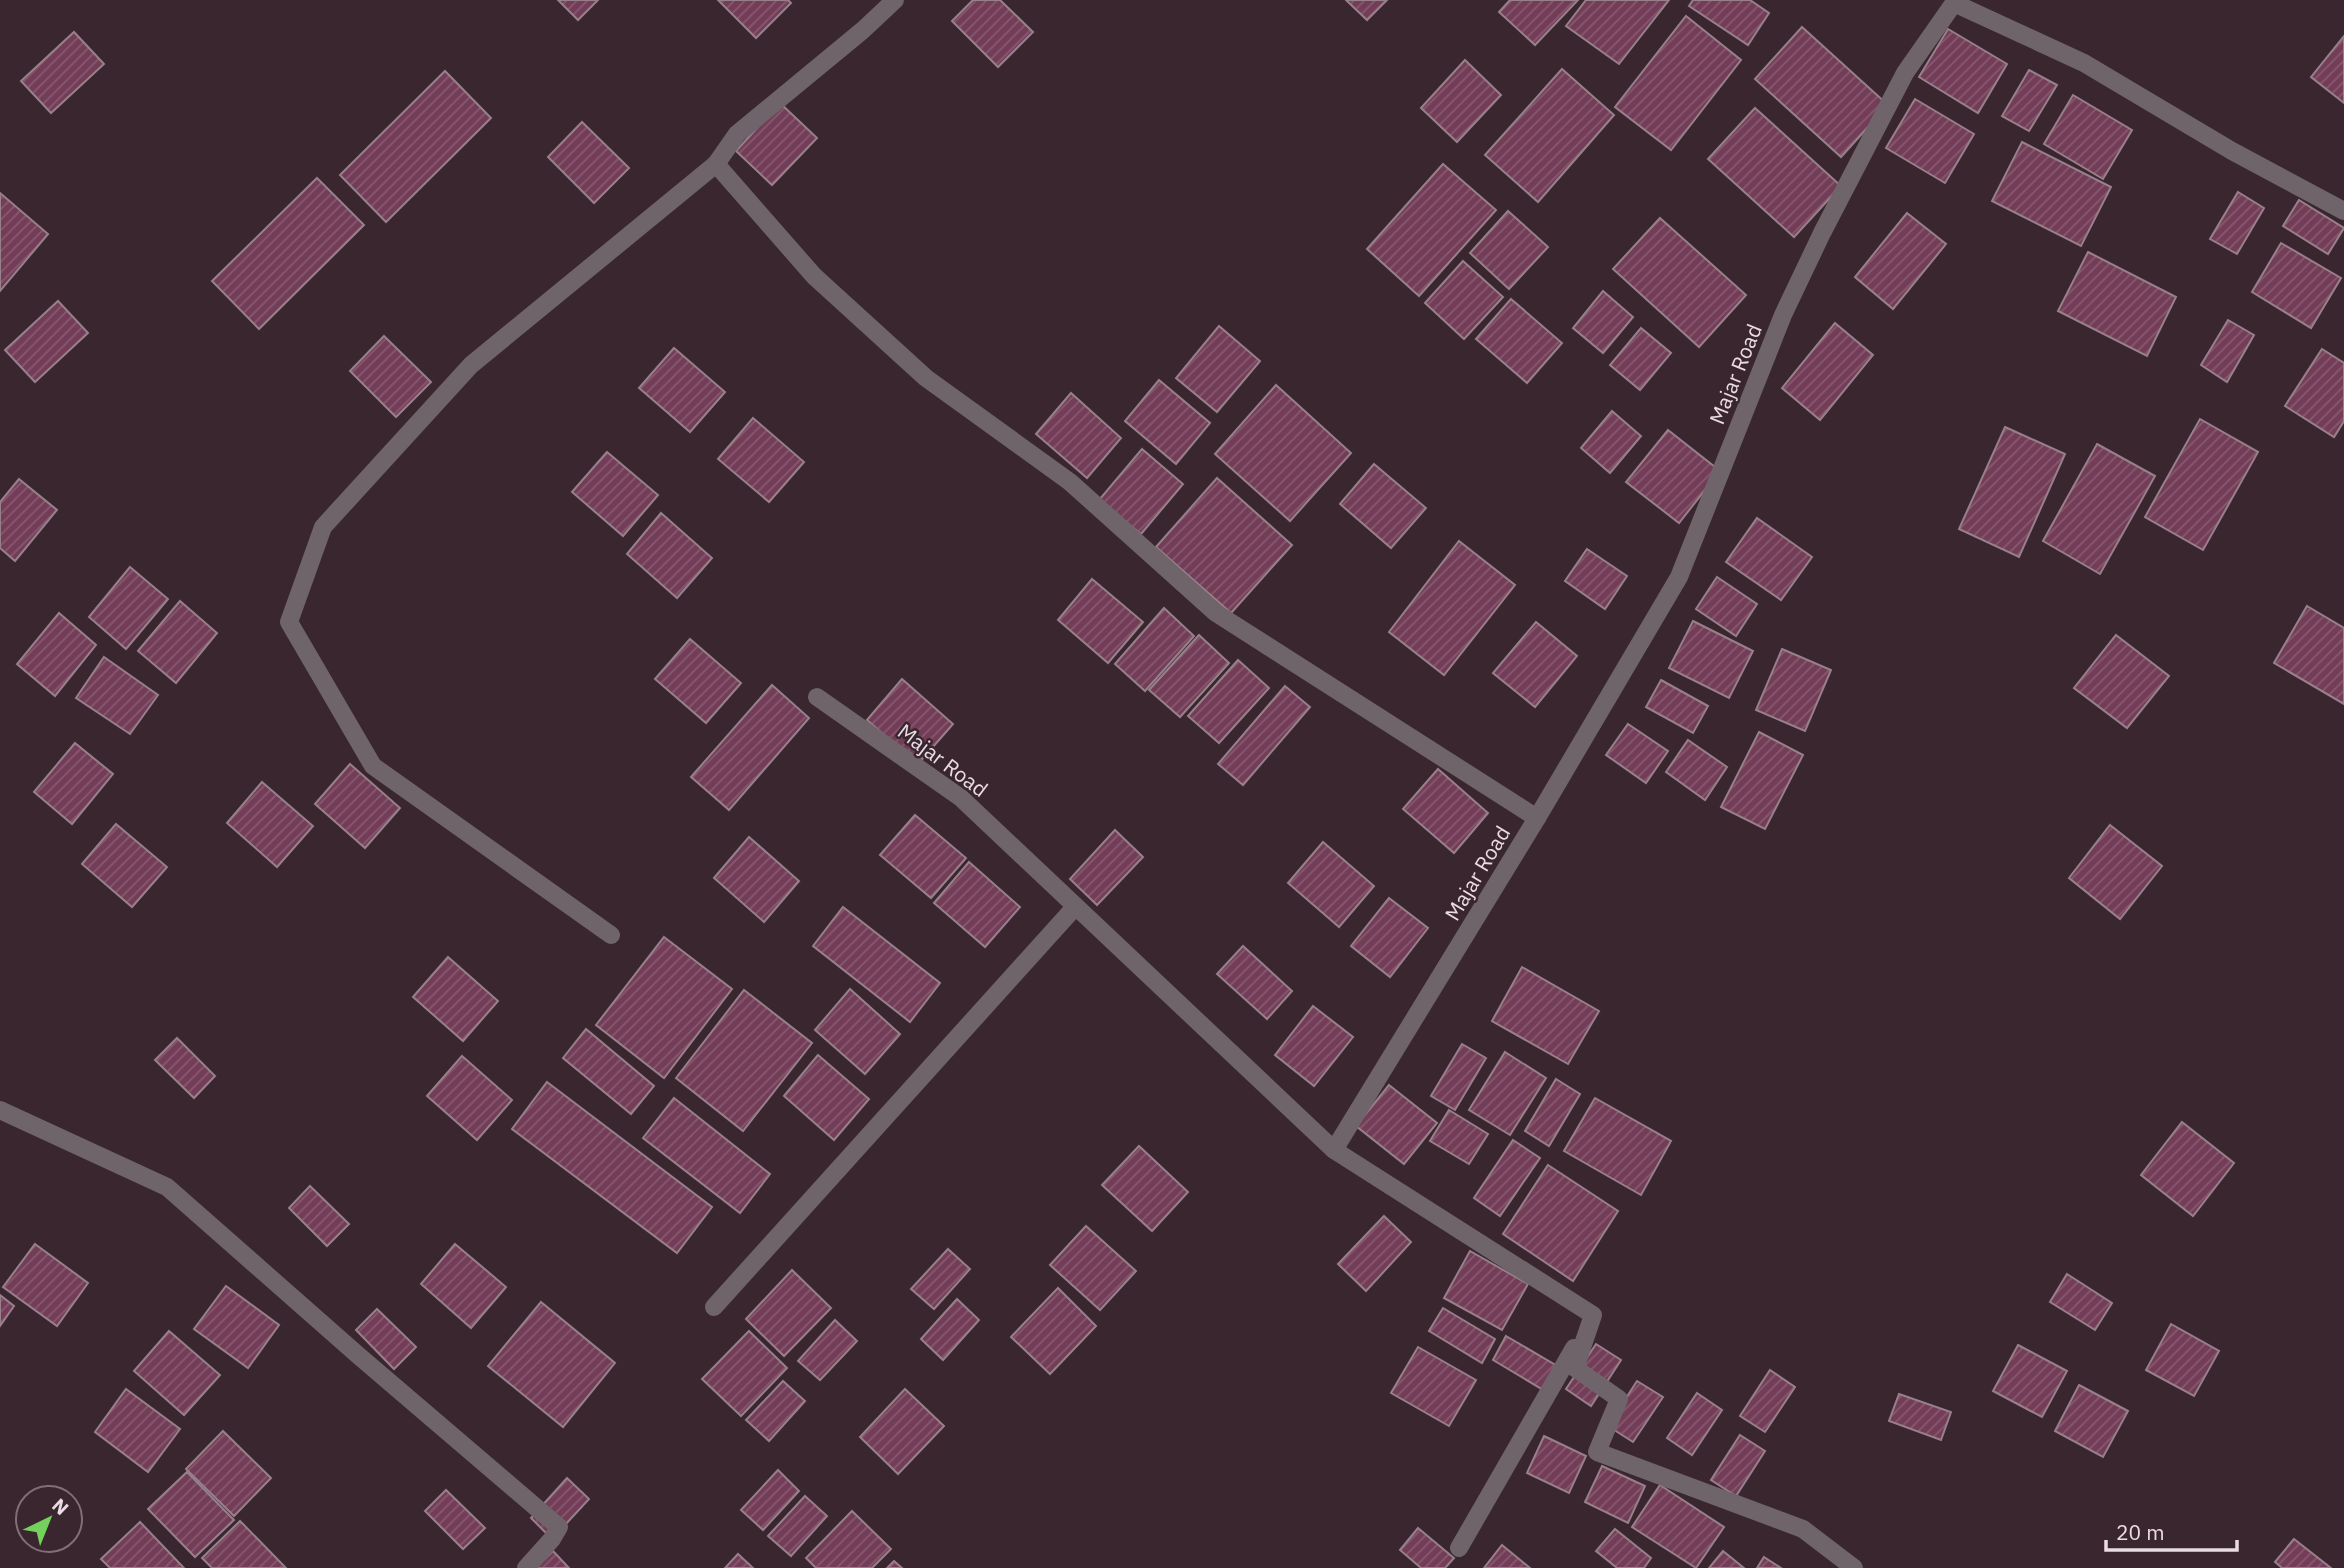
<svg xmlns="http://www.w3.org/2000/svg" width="2344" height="1568" font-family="'IBM Plex Sans',sans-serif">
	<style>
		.building { fill: url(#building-hatch); stroke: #98808b; stroke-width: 2 }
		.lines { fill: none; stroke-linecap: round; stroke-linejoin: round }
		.street { stroke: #6e6469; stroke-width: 18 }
		.labels { text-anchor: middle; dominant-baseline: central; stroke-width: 5; stroke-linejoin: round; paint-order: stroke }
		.street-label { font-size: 21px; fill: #e9dce2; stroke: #3a262f }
	</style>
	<defs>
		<pattern id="building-hatch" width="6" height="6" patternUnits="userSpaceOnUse" patternTransform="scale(1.75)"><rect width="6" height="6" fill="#733d58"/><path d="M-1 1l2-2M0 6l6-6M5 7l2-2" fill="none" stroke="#875870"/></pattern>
	</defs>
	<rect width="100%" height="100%" fill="#3a262f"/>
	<g class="building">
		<path d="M558 0H598L578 20Z"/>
		<path d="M718 0H788L791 3 756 38Z"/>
		<path d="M973 0H1000L1033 32 998 67 952 21Z"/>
		<path d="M1346 0H1387L1367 20Z"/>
		<path d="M1510 0H1578L1535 45 1499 12Z"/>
		<path d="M1586 0H1669L1619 64 1566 26Z"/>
		<path d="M1693 0H1750L1769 13 1748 45 1689 6Z"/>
		<path d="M1686 16 1741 60 1671 150 1615 107Z"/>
		<path d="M1802 27 1888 105 1841 157 1755 79Z"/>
		<path d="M1948 29 2007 64 1978 113 1919 77Z"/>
		<path d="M74 32 104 64 51 113 21 81Z"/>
		<path d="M2344 36V103L2311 77Z"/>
		<path d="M1465 60 1501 95 1457 142 1421 108Z"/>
		<path d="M1562 69 1614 115 1538 202 1485 155Z"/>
		<path d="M2029 70 2057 85 2029 131 2002 116Z"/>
		<path d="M445 71 491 118 386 222 340 175Z"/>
		<path d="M2073 95 2132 130 2103 179 2044 144Z"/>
		<path d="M1915 99 1974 134 1945 183 1886 148Z"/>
		<path d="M780 103 817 138 772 185 736 151Z"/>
		<path d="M1755 108 1841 186 1794 237 1708 159Z"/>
		<path d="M582 122 629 168 594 203 548 157Z"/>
		<path d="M2022 142 2111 187 2081 246 1992 201Z"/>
		<path d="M1443 164 1496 210 1419 296 1367 249Z"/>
		<path d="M317 178 364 225 259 329 212 281Z"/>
		<path d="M2238 192 2264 208 2237 254 2210 239Z"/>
		<path d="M0 193 48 234 0 291Z"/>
		<path d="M2299 200 2344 228 2328 254 2283 226Z"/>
		<path d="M1508 211 1548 247 1509 289 1470 253Z"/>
		<path d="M1907 213 1946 244 1893 309 1855 277Z"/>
		<path d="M1660 218 1746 295 1699 347 1613 269Z"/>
		<path d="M2281 243 2341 278 2311 328 2252 292Z"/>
		<path d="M2088 252 2176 297 2147 356 2058 311Z"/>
		<path d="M1463 261 1503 297 1464 339 1425 303Z"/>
		<path d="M1603 291 1633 317 1603 353 1573 328Z"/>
		<path d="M1511 299 1562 343 1527 383 1476 339Z"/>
		<path d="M58 301 88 333 35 382 5 350Z"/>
		<path d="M2228 320 2254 335 2227 382 2201 365Z"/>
		<path d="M1835 323 1873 355 1820 420 1782 388Z"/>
		<path d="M1219 326 1260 361 1217 412 1176 378Z"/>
		<path d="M1641 328 1671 353 1640 390 1610 365Z"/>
		<path d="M384 336 431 382 396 417 350 371Z"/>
		<path d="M674 348 725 392 690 432 639 388Z"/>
		<path d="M2322 349 2344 363V421L2334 437 2285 406Z"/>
		<path d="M1159 380 1210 423 1176 464 1125 421Z"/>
		<path d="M1276 385 1351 453 1290 521 1215 454Z"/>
		<path d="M1071 393 1121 438 1087 478 1036 434Z"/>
		<path d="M1612 411 1641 436 1610 473 1581 448Z"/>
		<path d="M753 418 804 462 769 502 718 459Z"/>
		<path d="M2200 419 2258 452 2203 550 2145 517Z"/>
		<path d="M2005 427 2065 454 2019 557 1959 529Z"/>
		<path d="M1668 430 1720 471 1679 523 1626 482Z"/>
		<path d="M2097 444 2155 476 2100 574 2043 541Z"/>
		<path d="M1142 449 1183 484 1141 534 1099 500Z"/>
		<path d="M607 452 658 495 623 536 572 492Z"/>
		<path d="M1374 464 1426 508 1391 548 1340 504Z"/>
		<path d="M1217 478 1292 545 1231 613 1156 547Z"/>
		<path d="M19 479 57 510 15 561 0 548V502Z"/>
		<path d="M661 513 712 558 677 598 627 554Z"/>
		<path d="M1757 518 1812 557 1781 600 1726 562Z"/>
		<path d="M1459 541 1515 585 1444 675 1389 632Z"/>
		<path d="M1587 549 1627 576 1605 609 1565 581Z"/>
		<path d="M130 567 168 599 126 649 89 617Z"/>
		<path d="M1717 577 1757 604 1736 636 1696 609Z"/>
		<path d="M1092 579 1143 622 1108 663 1058 620Z"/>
		<path d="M180 601 217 633 176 683 138 651Z"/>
		<path d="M2307 606 2344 628V704L2274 663Z"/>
		<path d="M1164 608 1194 636 1145 691 1115 664Z"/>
		<path d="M59 613 96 645 55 696 17 664Z"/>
		<path d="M1693 621 1753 651 1729 698 1669 668Z"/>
		<path d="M1536 622 1577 656 1535 707 1493 673Z"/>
		<path d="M1199 635 1229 663 1180 717 1149 690Z"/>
		<path d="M2116 635 2169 676 2127 728 2074 688Z"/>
		<path d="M690 639 741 683 706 723 655 679Z"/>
		<path d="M1782 649 1831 670 1805 731 1756 710Z"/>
		<path d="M104 657 158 695 130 734 76 698Z"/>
		<path d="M1238 660 1269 688 1219 743 1188 716Z"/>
		<path d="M902 679 953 724 918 764 867 720Z"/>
		<path d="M1661 680 1708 706 1693 733 1646 707Z"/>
		<path d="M772 685 809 718 729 810 691 777Z"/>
		<path d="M1285 686 1310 707 1243 785 1218 764Z"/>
		<path d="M1628 724 1668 751 1646 783 1606 755Z"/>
		<path d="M1759 732 1803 755 1765 829 1721 807Z"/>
		<path d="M1688 740 1727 767 1705 800 1666 772Z"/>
		<path d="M75 743 113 774 72 824 34 792Z"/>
		<path d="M350 764 400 808 365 848 315 804Z"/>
		<path d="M1438 769 1488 813 1454 853 1403 809Z"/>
		<path d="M262 782 313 826 277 867 227 823Z"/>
		<path d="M915 815 966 858 931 898 880 855Z"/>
		<path d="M116 824 167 867 132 907 82 864Z"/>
		<path d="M2110 825 2162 866 2120 919 2069 878Z"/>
		<path d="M1115 830 1143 857 1097 905 1070 879Z"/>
		<path d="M749 837 799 881 764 922 714 878Z"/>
		<path d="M1323 842 1374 886 1339 927 1288 883Z"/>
		<path d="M969 862 1020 907 985 947 934 903Z"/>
		<path d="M1389 898 1428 928 1390 977 1351 946Z"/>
		<path d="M843 907 940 983 910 1022 813 946Z"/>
		<path d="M664 937 732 989 664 1078 596 1025Z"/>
		<path d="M1243 946 1292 991 1267 1019 1217 974Z"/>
		<path d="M448 957 498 1001 463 1041 413 997Z"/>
		<path d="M1522 967 1599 1011 1568 1064 1492 1021Z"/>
		<path d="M850 989 900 1034 865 1074 815 1030Z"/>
		<path d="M744 990 812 1043 743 1131 676 1078Z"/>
		<path d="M1313 1006 1353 1037 1314 1086 1275 1055Z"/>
		<path d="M586 1029 654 1086 631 1114 563 1058Z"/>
		<path d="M177 1038 215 1076 194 1098 155 1060Z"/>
		<path d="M1462 1044 1486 1058 1455 1110 1431 1096Z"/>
		<path d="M1505 1052 1546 1078 1510 1135 1469 1110Z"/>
		<path d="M818 1055 869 1099 834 1140 784 1096Z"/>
		<path d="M462 1056 512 1100 477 1140 427 1096Z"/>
		<path d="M1556 1079 1580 1094 1549 1146 1525 1131Z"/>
		<path d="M547 1082 712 1207 677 1253 512 1129Z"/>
		<path d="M1389 1085 1437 1123 1404 1164 1356 1126Z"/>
		<path d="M674 1098 770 1174 740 1213 643 1138Z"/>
		<path d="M1595 1098 1671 1141 1641 1195 1564 1151Z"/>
		<path d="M1449 1110 1488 1134 1469 1164 1430 1141Z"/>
		<path d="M2182 1122 2234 1163 2193 1216 2141 1175Z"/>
		<path d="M1513 1140 1540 1158 1500 1216 1474 1198Z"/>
		<path d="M1139 1146 1188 1192 1152 1231 1102 1185Z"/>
		<path d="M1548 1165 1618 1211 1573 1281 1503 1234Z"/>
		<path d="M310 1186 349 1224 327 1246 289 1208Z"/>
		<path d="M1384 1216 1411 1242 1366 1291 1338 1264Z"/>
		<path d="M1086 1226 1136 1271 1100 1310 1050 1265Z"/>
		<path d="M35 1244 88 1283 57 1326 3 1287Z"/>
		<path d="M455 1244 506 1287 471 1328 421 1284Z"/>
		<path d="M948 1249 970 1269 934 1309 911 1289Z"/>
		<path d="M1470 1251 1528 1284 1502 1330 1444 1298Z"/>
		<path d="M792 1270 831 1308 784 1356 746 1319Z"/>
		<path d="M2067 1274 2112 1303 2095 1330 2050 1302Z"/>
		<path d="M226 1286 279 1325 248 1368 194 1329Z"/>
		<path d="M1058 1288 1096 1326 1050 1374 1011 1337Z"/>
		<path d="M0 1295 14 1306 0 1326Z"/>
		<path d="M957 1299 979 1320 943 1360 921 1339Z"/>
		<path d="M541 1302 615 1363 563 1427 488 1366Z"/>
		<path d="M1443 1308 1495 1339 1482 1363 1429 1331Z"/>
		<path d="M377 1309 416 1347 394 1369 356 1330Z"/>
		<path d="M835 1320 857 1341 820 1380 798 1361Z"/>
		<path d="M2171 1324 2219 1351 2194 1396 2146 1370Z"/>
		<path d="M169 1331 220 1375 184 1415 134 1371Z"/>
		<path d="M749 1331 787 1368 741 1416 702 1379Z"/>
		<path d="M1506 1336 1559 1367 1545 1391 1493 1360Z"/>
		<path d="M1596 1344 1621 1360 1591 1406 1566 1389Z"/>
		<path d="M2018 1345 2067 1371 2042 1417 1993 1391Z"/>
		<path d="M1418 1347 1476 1380 1449 1426 1391 1393Z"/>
		<path d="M1770 1370 1795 1387 1765 1432 1740 1416Z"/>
		<path d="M783 1381 805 1401 769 1441 746 1420Z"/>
		<path d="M1637 1381 1663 1397 1633 1442 1608 1426Z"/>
		<path d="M2079 1385 2128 1411 2103 1457 2055 1431Z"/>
		<path d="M126 1389 180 1429 148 1472 95 1432Z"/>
		<path d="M905 1389 944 1426 898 1474 860 1437Z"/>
		<path d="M1697 1393 1722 1410 1692 1455 1667 1438Z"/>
		<path d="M1899 1394 1951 1412 1941 1440 1889 1421Z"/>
		<path d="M223 1431 271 1478 234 1516 186 1469Z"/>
		<path d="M1740 1435 1765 1451 1736 1496 1711 1480Z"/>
		<path d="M1544 1436 1586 1456 1569 1493 1527 1473Z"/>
		<path d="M1602 1466 1645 1486 1628 1523 1585 1502Z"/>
		<path d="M778 1470 799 1491 763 1530 741 1510Z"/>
		<path d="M187 1472 234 1520 195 1557 148 1509Z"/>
		<path d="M567 1478 589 1499 552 1539 531 1518Z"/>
		<path d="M1660 1485 1724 1527 1696 1568 1632 1527Z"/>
		<path d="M446 1490 485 1528 463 1549 425 1511Z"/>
		<path d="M805 1496 827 1516 791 1556 768 1536Z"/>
		<path d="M852 1511 891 1549 872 1568H816L806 1558Z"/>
		<path d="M240 1521 286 1568H212L202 1558Z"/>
		<path d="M140 1522 184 1568H110L101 1559Z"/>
		<path d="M1418 1528 1454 1558 1445 1568H1421L1400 1550Z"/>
		<path d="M1615 1529 1651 1558 1644 1568H1617L1596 1551Z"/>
		<path d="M2294 1539 2331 1568H2282L2275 1562Z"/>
		<path d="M1502 1545 1530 1568H1484Z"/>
		<path d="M553 1551 569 1568H535Z"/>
		<path d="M1723 1551 1744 1568H1709Z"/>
		<path d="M738 1554 753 1568H725Z"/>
		<path d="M1764 1557 1781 1568H1757Z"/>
		<path d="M894 1561 902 1568H887Z"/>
	</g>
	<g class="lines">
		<g class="street">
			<path d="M1954 3 2084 63 2232 151 2344 211"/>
			<path d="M716 164 737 134 863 30 895 0"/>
			<path d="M817 697 961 798 1334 1150 1537 818 1679 577 1783 315 1822 233 1905 73 1956 0"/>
			<path d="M611 935 373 766 289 622 323 527 471 365 716 164 814 276 926 378 1070 482 1216 613 1537 818"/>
			<path d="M0 1110 167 1187 359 1356 559 1527 552 1539 526 1568"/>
			<path d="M1334 1150 1593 1315 1575 1368 1619 1399 1597 1452 1803 1529 1854 1568"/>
			<path d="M714 1307 1075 907"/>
			<path d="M1459 1548 1574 1348"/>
		</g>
	</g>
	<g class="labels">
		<g class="street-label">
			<text transform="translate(1735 374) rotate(-68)">Majar Road</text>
			<text transform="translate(943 760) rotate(37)">Majar Road</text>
			<text transform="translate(1477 873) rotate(-59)">Majar Road</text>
		</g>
	</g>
	<g transform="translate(49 1519) rotate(43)"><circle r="33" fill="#3a262f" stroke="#806f77" stroke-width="2"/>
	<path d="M0-5L12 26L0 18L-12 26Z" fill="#74d25c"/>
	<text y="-10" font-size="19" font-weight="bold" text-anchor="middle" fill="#e9dce2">N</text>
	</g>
	<path d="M2106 1540v10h131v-10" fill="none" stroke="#e9dce2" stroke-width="3.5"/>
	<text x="2116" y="1540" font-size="21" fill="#e9dce2" stroke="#3a262f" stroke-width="5" paint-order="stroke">20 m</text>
</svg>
